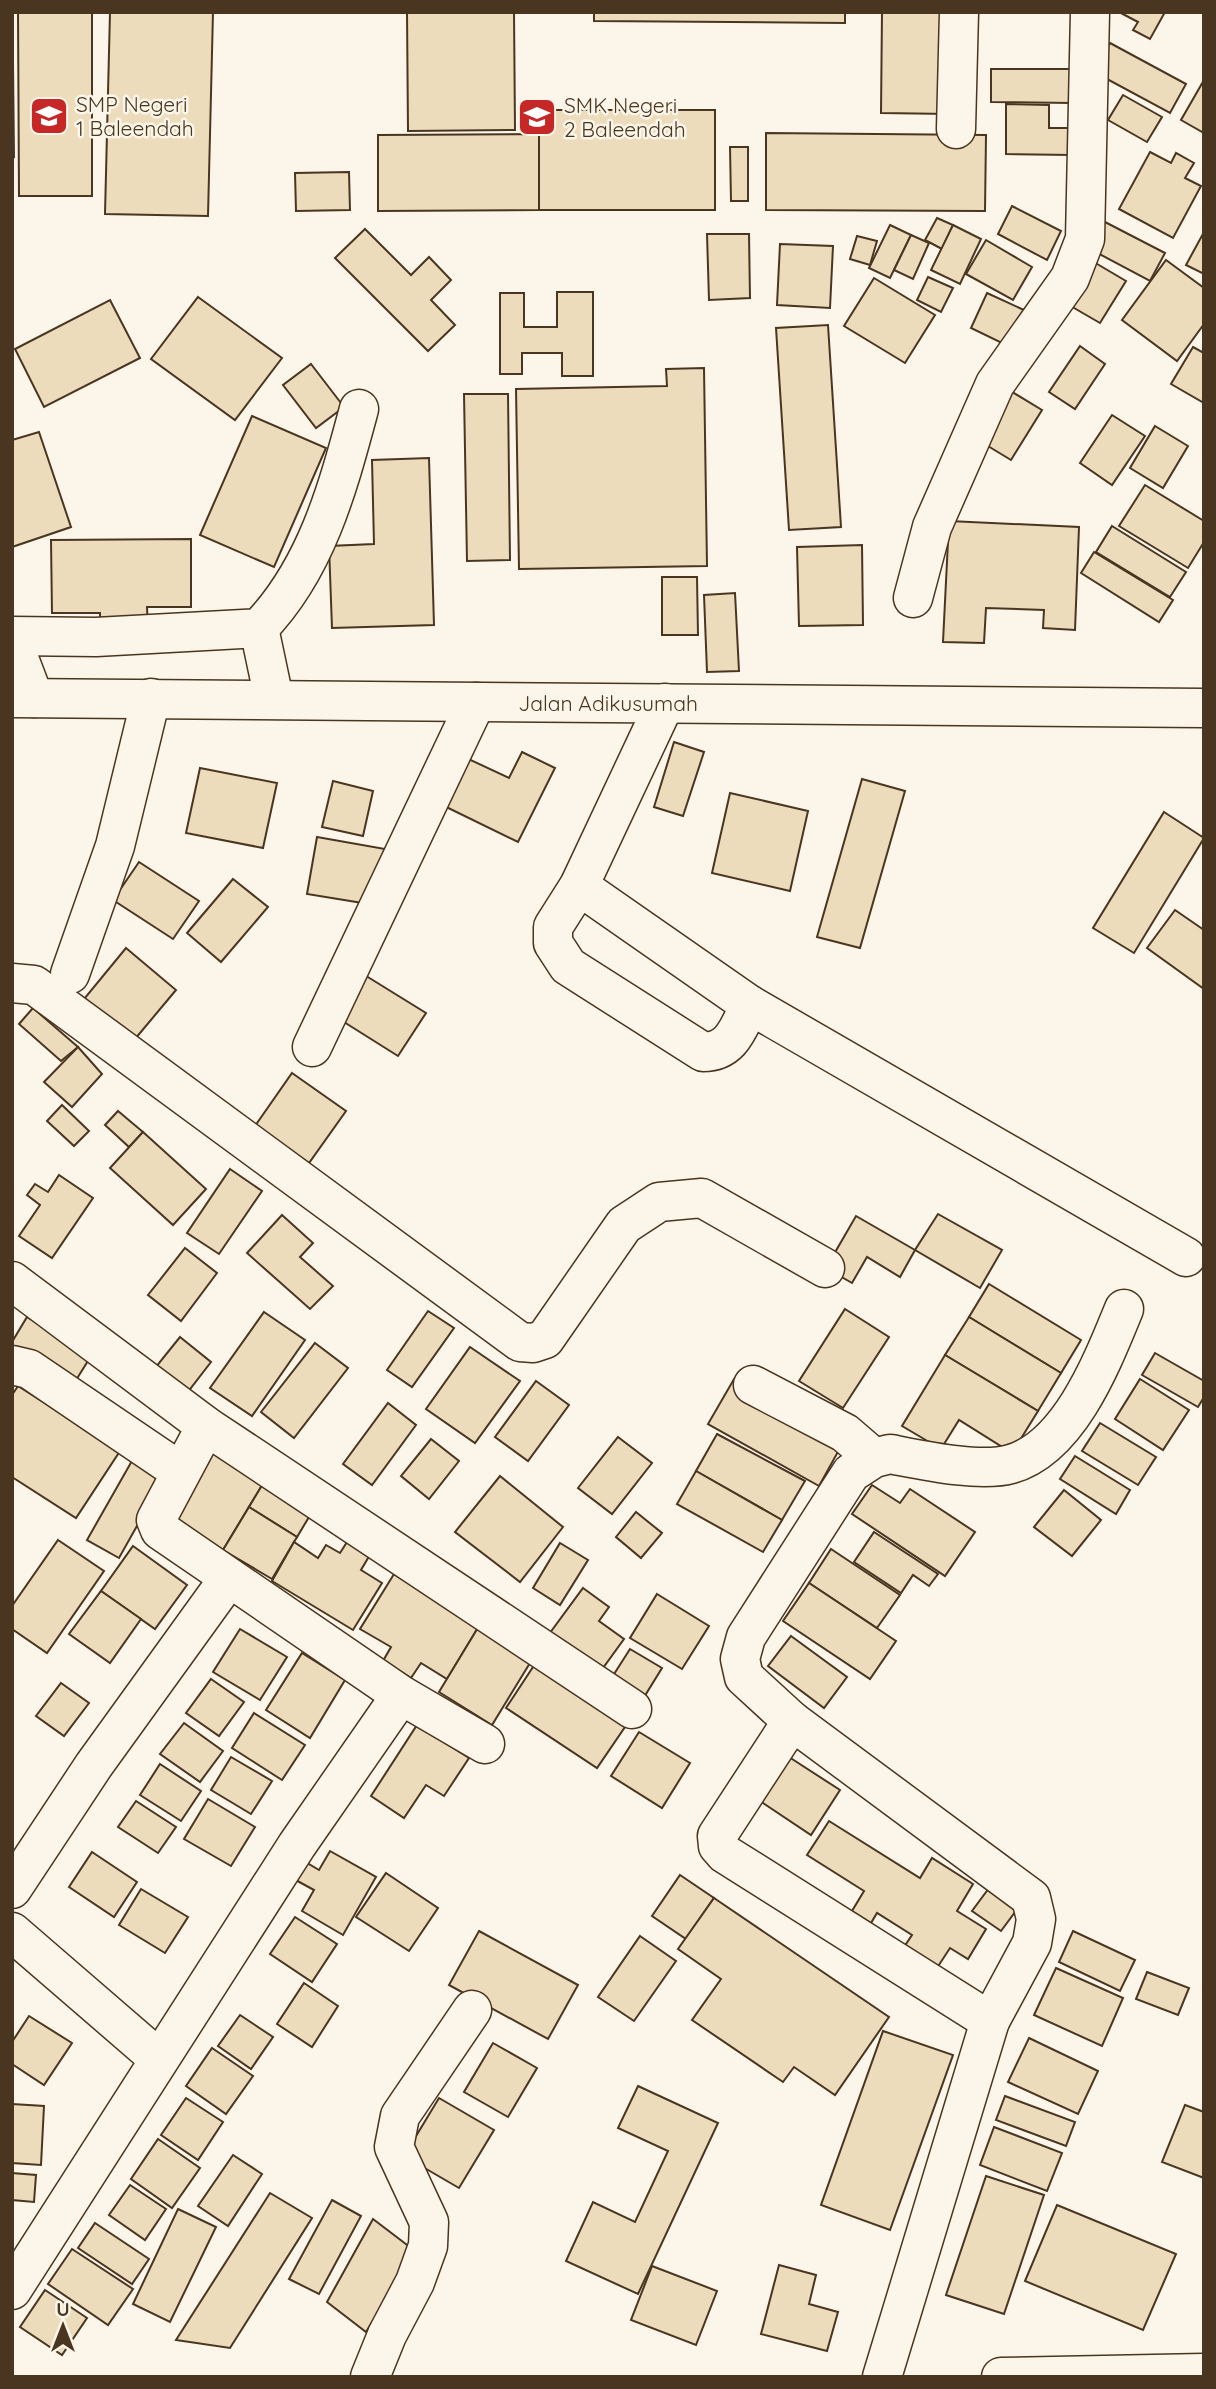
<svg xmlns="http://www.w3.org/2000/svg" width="1216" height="2389" font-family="Quicksand,sans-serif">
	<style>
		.building { fill: #ecdcbc; stroke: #4a3520; stroke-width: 2 }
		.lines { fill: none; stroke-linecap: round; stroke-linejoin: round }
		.minor-casing { stroke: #4a3520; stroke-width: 41 }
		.major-casing { stroke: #4a3520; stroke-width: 41 }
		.minor { stroke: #fbf6e9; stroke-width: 38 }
		.major { stroke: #fbf6e9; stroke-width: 38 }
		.labels { text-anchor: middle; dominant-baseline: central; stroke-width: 5; stroke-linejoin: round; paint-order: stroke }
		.poi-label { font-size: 21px; fill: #4a3520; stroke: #fbf6e9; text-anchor: start }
		.street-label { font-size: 21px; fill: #4a3520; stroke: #fbf6e9 }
	</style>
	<rect width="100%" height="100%" fill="#fbf6e9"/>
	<g class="building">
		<path d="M18 12H92V196H19Z"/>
		<path d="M110 12H213L208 216 105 214Z"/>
		<path d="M407 12H514L515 130 408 131Z"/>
		<path d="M594 12H845V23L594 21Z"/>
		<path d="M882 12H951L950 114 881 113Z"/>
		<path d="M1119 12H1165L1150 39 1133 30 1138 22Z"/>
		<path d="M1110 43 1186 84 1170 113 1094 72Z"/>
		<path d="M12 64H13L14 157H12Z"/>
		<path d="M991 69H1071V103L991 102Z"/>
		<path d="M1204 80V133L1181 120Z"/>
		<path d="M1123 95 1162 117 1147 142 1108 120Z"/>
		<path d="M1006 104 1049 105V128H1072V155L1006 154Z"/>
		<rect x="539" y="110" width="176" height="100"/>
		<path d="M766 133 986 135 985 211 766 210Z"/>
		<path d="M539 134V210L378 211V135Z"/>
		<path d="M730 147H748V201H731Z"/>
		<path d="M1150 152 1171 163 1176 153 1194 163 1185 178 1201 186 1173 238 1119 209Z"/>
		<path d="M349 172 350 210 296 211 295 173Z"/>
		<path d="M1012 206 1061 231 1047 260 998 234Z"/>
		<path d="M937 218 953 225 942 249 925 240Z"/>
		<path d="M1105 222 1165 253 1150 281 1090 249Z"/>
		<path d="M890 225 911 235 890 278 869 268Z"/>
		<path d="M953 225 981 239 960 284 931 270Z"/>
		<path d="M365 229 411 275 429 257 451 280 431 300 455 325 428 351 335 258Z"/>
		<path d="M1204 232V274L1186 265Z"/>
		<path d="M707 234H749L750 298 709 300Z"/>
		<path d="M911 235 929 243 913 279 894 270Z"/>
		<path d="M857 236 877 241 870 265 850 259Z"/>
		<path d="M986 240 1032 267 1013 300 966 274Z"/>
		<path d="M780 244 833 246 830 308 777 305Z"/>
		<path d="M1087 258 1126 281 1100 323 1062 301Z"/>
		<path d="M1166 260 1204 288V324L1177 361 1122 320Z"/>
		<path d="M928 277 953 288 941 312 917 300Z"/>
		<path d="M874 278 935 315 905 363 844 326Z"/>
		<path d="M557 292H593V376H562V353H522V374H500V293H524V327H557Z"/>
		<path d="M987 293 1024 310 1008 346 971 328Z"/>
		<path d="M198 297 282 358 235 420 151 359Z"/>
		<path d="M110 300 140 358 44 407 15 349Z"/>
		<path d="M828 325 841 527 789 530 776 328Z"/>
		<path d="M1080 346 1105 364 1075 409 1049 392Z"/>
		<path d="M1193 347 1204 353V403L1171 384Z"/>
		<path d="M311 364 344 407 316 428 283 385Z"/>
		<path d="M704 368 707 566 519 569 516 389 667 386 666 369Z"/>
		<path d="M1004 387 1042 410 1011 460 973 437Z"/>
		<path d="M464 394H508L510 560 467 561Z"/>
		<path d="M1112 415 1145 436 1112 485 1080 463Z"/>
		<path d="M252 416 326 448 274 567 200 535Z"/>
		<path d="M1155 426 1188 446 1163 488 1130 468Z"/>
		<path d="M39 432 71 527 12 547V440Z"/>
		<path d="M429 458 434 625 332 628 329 546 374 544 372 460Z"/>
		<path d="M1145 485 1204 521V542L1188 568 1119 526Z"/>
		<path d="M949 521 1079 527 1075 630 1043 628 1044 610 986 608 984 643 943 642Z"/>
		<path d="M1112 526 1186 572 1170 597 1096 552Z"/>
		<path d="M191 539V607H147L148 630H100V613H52L51 540Z"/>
		<path d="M862 545 863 625 799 626 797 547Z"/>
		<path d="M1094 552 1173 600 1159 622 1081 573Z"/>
		<path d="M662 577H697L698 635H662Z"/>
		<path d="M735 593 739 671 707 672 704 595Z"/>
		<path d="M674 742 704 752 683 816 654 807Z"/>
		<path d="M522 752 555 768 518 842 436 802 460 755 509 778Z"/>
		<path d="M200 768 277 783 263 848 186 833Z"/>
		<path d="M862 779 905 791 860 948 817 937Z"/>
		<path d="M333 781 373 791 363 836 322 827Z"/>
		<path d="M730 793 808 811 790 891 712 873Z"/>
		<path d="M1164 812 1204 838 1134 953 1093 928Z"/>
		<path d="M317 837 385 849 375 905 307 894Z"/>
		<path d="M139 862 199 901 173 939 113 900Z"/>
		<path d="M233 879 268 907 221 962 187 933Z"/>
		<path d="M1175 910 1204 930V989L1147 948Z"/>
		<path d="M126 948 176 990 135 1039 84 999Z"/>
		<path d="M363 974 426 1013 398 1056 336 1017Z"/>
		<path d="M33 1008 78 1047 61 1061 19 1024Z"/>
		<path d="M78 1047 102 1074 72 1107 44 1082Z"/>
		<path d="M292 1073 346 1111 309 1163 255 1126Z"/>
		<path d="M62 1105 89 1131 74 1146 47 1121Z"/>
		<path d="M118 1111 143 1132 129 1147 105 1125Z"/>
		<path d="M143 1132 206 1189 173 1225 110 1168Z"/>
		<path d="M230 1169 262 1191 219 1254 187 1233Z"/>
		<path d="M59 1175 93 1198 52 1258 19 1236 40 1205 27 1195 35 1184 48 1192Z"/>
		<path d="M938 1214 1002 1250 980 1288 915 1250Z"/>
		<path d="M282 1215 313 1243 300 1257 333 1286 310 1309 247 1253Z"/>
		<path d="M856 1216 915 1250 900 1277 867 1257 852 1283 826 1268Z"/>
		<path d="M185 1248 217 1273 181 1321 148 1295Z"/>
		<path d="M989 1284 1081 1340 1061 1373 969 1317Z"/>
		<path d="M845 1309 889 1337 843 1408 799 1381Z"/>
		<path d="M428 1311 454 1328 412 1387 387 1370Z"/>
		<path d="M264 1312 305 1340 252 1416 210 1388Z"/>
		<path d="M27 1317 91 1356 73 1385 12 1348V1342Z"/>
		<path d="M969 1317 1061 1373 1038 1411 945 1355Z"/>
		<path d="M180 1337 211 1362 187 1393 155 1368Z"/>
		<path d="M315 1343 348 1368 294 1438 261 1412Z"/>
		<path d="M470 1347 520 1381 475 1443 426 1409Z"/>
		<path d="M1155 1353 1204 1381V1397L1198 1407 1142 1375Z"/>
		<path d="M945 1355 1038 1411 1012 1453 959 1420 941 1449 902 1426Z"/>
		<path d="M734 1379 844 1441 819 1486 708 1424Z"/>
		<path d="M1140 1379 1189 1410 1163 1450 1115 1419Z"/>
		<path d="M536 1381 569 1405 528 1461 495 1437Z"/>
		<path d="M18 1386 120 1451 76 1518 12 1477V1395Z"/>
		<path d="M388 1403 416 1425 372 1485 343 1464Z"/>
		<path d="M1100 1423 1156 1457 1138 1485 1082 1451Z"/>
		<path d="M717 1434 805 1481 782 1520 696 1471Z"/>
		<path d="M618 1437 652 1463 612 1514 578 1488Z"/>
		<path d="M431 1439 459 1461 429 1499 401 1476Z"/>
		<path d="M208 1448 264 1482 223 1550 167 1515Z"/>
		<path d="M1075 1456 1130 1490 1116 1514 1060 1479Z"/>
		<path d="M133 1459 165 1476 119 1558 87 1540Z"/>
		<path d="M696 1471 782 1520 763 1552 677 1504Z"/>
		<path d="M500 1476 563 1527 520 1582 455 1532Z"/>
		<path d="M264 1482 312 1512 297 1537 249 1507Z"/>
		<path d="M872 1485 900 1503 910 1489 975 1532 945 1576 852 1514Z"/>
		<path d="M1064 1490 1101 1520 1072 1556 1034 1527Z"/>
		<path d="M249 1507 297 1537 272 1579 223 1550Z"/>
		<path d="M636 1512 662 1533 641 1558 616 1537Z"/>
		<path d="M874 1532 938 1574 929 1586 913 1575 901 1593 854 1562Z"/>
		<path d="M349 1539 371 1553 361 1570 382 1583 353 1630 272 1581 294 1542 318 1558 326 1545 340 1553Z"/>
		<path d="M58 1540 104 1571 47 1653 12 1629V1606Z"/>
		<path d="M560 1543 588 1560 560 1605 533 1588Z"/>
		<path d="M133 1546 187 1585 155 1629 101 1591Z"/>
		<path d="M831 1549 900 1595 877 1628 809 1583Z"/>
		<path d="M394 1574 479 1626 447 1679 421 1663 411 1678 383 1661 391 1647 360 1629Z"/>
		<path d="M809 1583 896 1641 870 1679 783 1621Z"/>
		<path d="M583 1588 609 1607 599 1621 624 1639 595 1679 544 1641Z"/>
		<path d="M101 1591 141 1619 110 1663 69 1634Z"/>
		<path d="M657 1594 709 1626 682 1669 630 1638Z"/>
		<path d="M479 1626 533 1658 492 1725 439 1692Z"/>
		<path d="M240 1629 287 1657 260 1700 213 1672Z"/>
		<path d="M791 1636 847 1677 824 1708 768 1666Z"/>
		<path d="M630 1649 662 1668 641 1702 609 1682Z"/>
		<path d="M302 1653 345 1680 310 1738 266 1710Z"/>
		<path d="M535 1664 627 1724 597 1768 506 1708Z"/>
		<path d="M211 1679 244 1702 219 1736 186 1713Z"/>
		<path d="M61 1683 89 1703 64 1736 36 1716Z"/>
		<path d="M254 1713 305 1745 282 1780 232 1748Z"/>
		<path d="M184 1723 223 1751 200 1782 160 1754Z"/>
		<path d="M417 1725 469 1758 444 1796 426 1785 404 1818 371 1796Z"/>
		<path d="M639 1732 690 1763 662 1808 611 1776Z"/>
		<path d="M231 1757 272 1781 251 1814 211 1790Z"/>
		<path d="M789 1757 840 1790 811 1835 760 1801Z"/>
		<path d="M160 1764 201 1791 181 1821 140 1795Z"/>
		<path d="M208 1799 255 1827 231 1866 184 1839Z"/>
		<path d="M136 1801 176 1827 158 1853 118 1827Z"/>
		<path d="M829 1821 920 1878 932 1858 973 1884 957 1911 986 1929 968 1959 950 1948 935 1971 902 1950 912 1935 877 1913 871 1923 852 1911 864 1891 807 1855Z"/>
		<path d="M330 1851 376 1877 343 1935 302 1911 314 1890 292 1878 302 1860 319 1870Z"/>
		<path d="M92 1852 137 1882 114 1917 69 1887Z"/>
		<path d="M386 1873 438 1908 409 1951 356 1917Z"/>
		<path d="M680 1875 714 1898 686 1939 652 1916Z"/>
		<path d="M989 1888 1018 1908 1001 1931 972 1911Z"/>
		<path d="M141 1889 188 1917 165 1953 119 1925Z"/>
		<path d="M714 1898 889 2017 835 2095 794 2067 783 2082 692 2020 721 1979 678 1949Z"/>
		<path d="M295 1917 337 1944 312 1982 270 1954Z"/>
		<path d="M479 1931 578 1985 548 2039 449 1985Z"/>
		<path d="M1073 1931 1135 1960 1120 1991 1059 1962Z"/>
		<path d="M640 1936 676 1961 634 2021 598 1997Z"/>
		<path d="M1056 1968 1123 1998 1102 2046 1034 2015Z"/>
		<path d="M1147 1972 1189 1988 1178 2015 1136 1999Z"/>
		<path d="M304 1983 338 2006 312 2047 277 2024Z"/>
		<path d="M240 2015 273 2037 251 2069 218 2046Z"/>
		<path d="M29 2016 72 2043 44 2085 12 2064V2042Z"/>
		<path d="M883 2031 953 2055 890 2230 821 2205Z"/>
		<path d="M1029 2038 1098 2071 1078 2114 1008 2082Z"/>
		<path d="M493 2043 537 2068 508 2117 464 2092Z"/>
		<path d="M212 2048 253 2076 226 2114 186 2086Z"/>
		<path d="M638 2086 718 2123 638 2294 566 2261 593 2202 635 2222 668 2151 618 2128Z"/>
		<path d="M1005 2096 1075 2122 1066 2146 996 2120Z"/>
		<path d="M186 2098 223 2122 198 2160 161 2135Z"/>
		<path d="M439 2098 494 2130 459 2188 404 2156Z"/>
		<path d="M12 2104 44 2106 41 2165 12 2163Z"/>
		<path d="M1185 2105 1204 2112V2178L1162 2162Z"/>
		<path d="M994 2127 1062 2153 1047 2191 980 2165Z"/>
		<path d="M158 2139 200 2168 172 2208 131 2179Z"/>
		<path d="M233 2155 262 2174 228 2226 198 2206Z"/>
		<path d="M12 2173 36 2175 34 2202 12 2200Z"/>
		<path d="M986 2176 1044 2195 1004 2314 946 2295Z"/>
		<path d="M130 2185 166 2209 145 2240 109 2215Z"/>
		<path d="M270 2193 312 2218 230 2348 176 2340Z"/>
		<path d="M332 2200 361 2216 319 2294 289 2279Z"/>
		<path d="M1057 2205 1176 2254 1143 2330 1025 2281Z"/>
		<path d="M178 2209 216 2227 170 2322 133 2304Z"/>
		<path d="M373 2219 415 2251 366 2332 327 2302Z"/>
		<path d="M95 2223 149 2259 132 2284 78 2248Z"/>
		<path d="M72 2249 133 2289 108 2325 48 2284Z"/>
		<path d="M779 2265 816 2275 809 2304 838 2312 827 2351 761 2334Z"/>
		<path d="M652 2266 717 2291 696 2345 631 2320Z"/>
		<path d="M45 2290 87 2318 62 2355 20 2327Z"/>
	</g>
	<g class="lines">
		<g class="minor-casing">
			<g id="minor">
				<path d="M956 129 959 12"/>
				<path d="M913 598 932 527 995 384 1070 278 1085 239 1090 12"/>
				<path d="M259 628 274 699"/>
				<path d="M12 636 96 637 259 628C317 568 338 487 359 409"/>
				<path d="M12 640 34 698"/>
				<path d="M665 703 579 886 553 927V943L568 966 703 1052C732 1052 738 1028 750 1005L1186 1257"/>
				<path d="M579 886 750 1005"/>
				<path d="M70 974 115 846 151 698"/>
				<path d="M12 983 34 985 520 1342 533 1343 545 1339 624 1225 659 1202 702 1198 825 1268"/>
				<path d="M312 1047 476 702"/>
				<path d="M12 1281 206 1426 632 1709"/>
				<path d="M12 1365 29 1369 181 1472"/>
				<path d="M753 1385 845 1433 874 1458"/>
				<path d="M206 1426 156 1520 160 1530 401 1695 485 1744"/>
				<path d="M792 1721 717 1836 718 1846 725 1854 990 2021"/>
				<path d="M12 1889 94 1765 229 1578"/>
				<path d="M12 1932 159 2059"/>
				<path d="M12 2290 297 1845 401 1695"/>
				<path d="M370 2377 387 2335 415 2282 428 2246 429 2222 394 2147 400 2116 472 2010"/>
				<path d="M882 2377 990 2021 1032 1943 1036 1919 1031 1898 792 1721 744 1677 740 1659 746 1637 851 1473 874 1458 890 1454C922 1460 980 1473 1011 1464 1070 1447 1103 1360 1124 1309"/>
			</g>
		</g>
		<g class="major-casing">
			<g id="major">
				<path d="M12 698 1204 708"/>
				<path d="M1001 2377 1204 2373"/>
			</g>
		</g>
		<use href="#minor" class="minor"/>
		<use href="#major" class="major"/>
	</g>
	<defs>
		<g id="school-square" transform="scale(2.0125)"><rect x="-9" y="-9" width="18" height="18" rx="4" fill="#c62828" stroke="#fbf6e9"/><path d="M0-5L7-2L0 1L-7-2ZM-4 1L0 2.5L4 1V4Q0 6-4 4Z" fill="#fff"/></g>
	</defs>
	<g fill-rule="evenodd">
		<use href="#school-square" x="49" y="116"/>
		<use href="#school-square" x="537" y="117"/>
	</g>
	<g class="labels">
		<g class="poi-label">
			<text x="76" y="104">SMP Negeri<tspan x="76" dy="24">1 Baleendah</tspan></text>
			<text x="564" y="105">SMK Negeri<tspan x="564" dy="24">2 Baleendah</tspan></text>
		</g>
		<g class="street-label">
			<text x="608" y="703">Jalan Adikusumah</text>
		</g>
	</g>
	<rect width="1216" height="2389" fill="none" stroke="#4a3520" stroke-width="28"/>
	<g transform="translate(63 2326)" stroke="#fbf6e9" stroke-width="5" paint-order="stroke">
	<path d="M0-5L12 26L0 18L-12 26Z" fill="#4a3520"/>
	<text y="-10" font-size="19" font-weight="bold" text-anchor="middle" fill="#4a3520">U</text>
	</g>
</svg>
